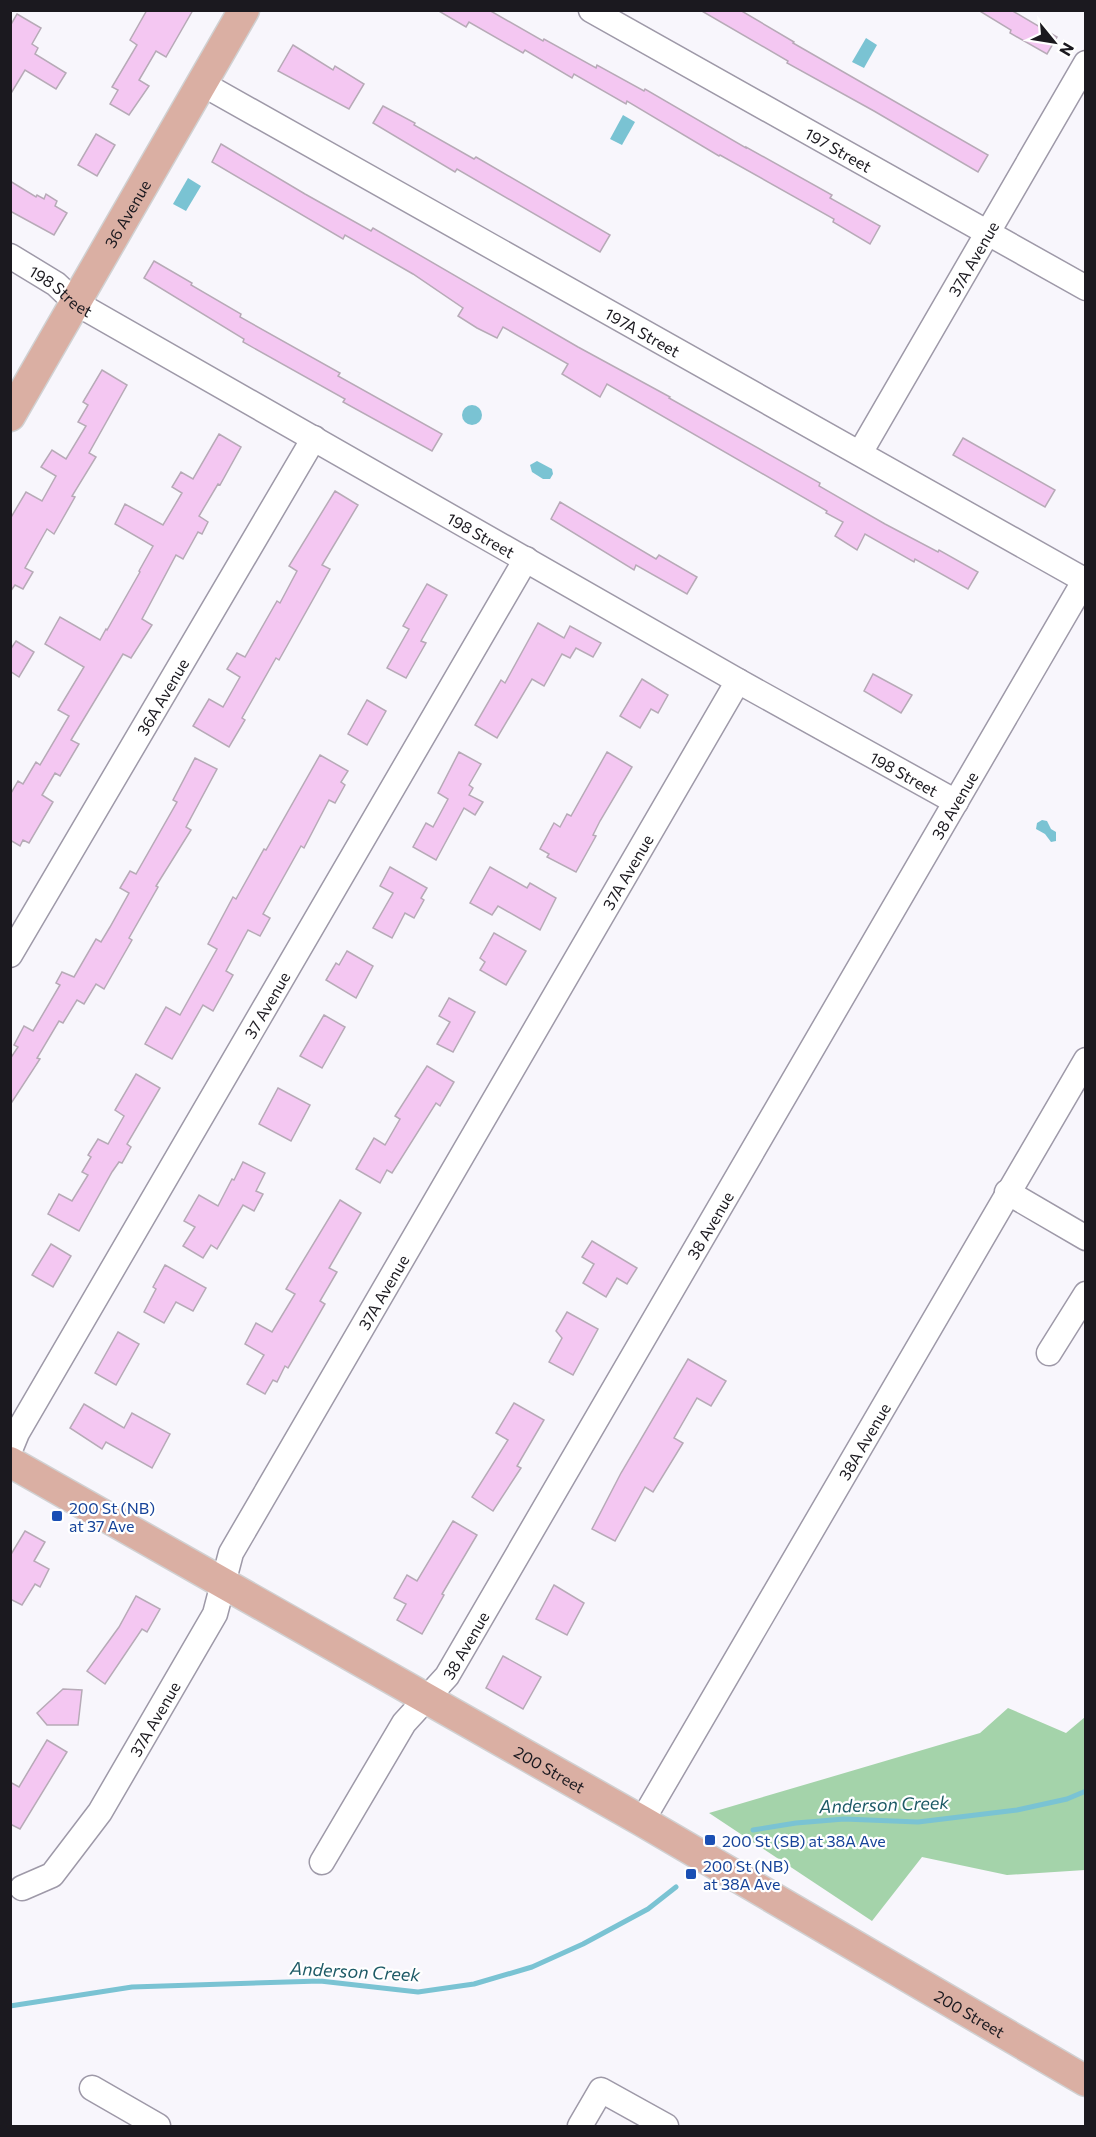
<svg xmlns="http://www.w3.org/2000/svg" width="1096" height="2137" font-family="Commissioner,sans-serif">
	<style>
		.forest { fill: #a4d3aa }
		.water { fill: #7ac3d3 }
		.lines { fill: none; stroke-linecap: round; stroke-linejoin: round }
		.stream { stroke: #7ac3d3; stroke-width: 5 }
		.building { fill: #f4c7f2; stroke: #b7aab7; stroke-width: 1.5 }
		.minor-casing { stroke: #9e99a8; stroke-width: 27 }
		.major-casing { stroke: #d1d1d2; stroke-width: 33 }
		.minor { stroke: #fff; stroke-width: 24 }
		.major { stroke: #daafa3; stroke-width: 30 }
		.transit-dot { fill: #1a4fb4; stroke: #fff; stroke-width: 2 }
		.labels { text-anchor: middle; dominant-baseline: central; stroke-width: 4.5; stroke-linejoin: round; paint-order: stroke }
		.street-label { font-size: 16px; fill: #1b191f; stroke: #fff }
		.transit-label { font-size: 16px; fill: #164399; stroke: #fff; text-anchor: start }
		.water-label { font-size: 18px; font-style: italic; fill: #1d5a66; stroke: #fff }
	</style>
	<rect width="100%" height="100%" fill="#f8f6fc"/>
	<path class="forest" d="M1008 1708 1066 1733 1085 1717V1870L1007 1875 922 1857 872 1921 709 1813 980 1733Z"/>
	<g class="water">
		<path d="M866 38 877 45 864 68 852 62Z"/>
		<path d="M623 115 635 122 622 145 610 139Z"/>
		<path d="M188 178 201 186 186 211 173 204Z"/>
		<circle cx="472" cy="415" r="10"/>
		<path d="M537 461 552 469 553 474 550 479H543L532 472 530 465Z"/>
		<path d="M1042 820 1047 821 1051 829 1056 832V841L1051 842 1045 834 1036 829 1037 823Z"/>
	</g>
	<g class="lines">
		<g class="stream">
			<path d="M753 1830 796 1823 844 1819 918 1822 1017 1810 1067 1799 1086 1791"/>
			<path d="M10 2006 132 1987 320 1981 418 1992 474 1984 532 1967 583 1944 648 1909 676 1887"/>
		</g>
	</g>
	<g class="building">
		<path d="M147 10H193L166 57 156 51 139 80 149 86 129 115 110 104 118 90 112 87 137 45 130 40Z"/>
		<path d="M437 10H489L543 41 544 39 596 68 597 65 644 91 645 89 746 148V147L832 195 830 198 880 226 870 244 833 222 834 219 720 155 719 156 627 101 626 104 574 74 572 78 525 50 523 53 469 22 466 27Z"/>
		<path d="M700 10H740L794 42 793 43 988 155 978 172 874 111 787 63 788 61Z"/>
		<path d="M978 10H1011L1057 37 1047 54 1010 33 1011 30Z"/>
		<path d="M17 14 41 28 32 44 38 48 35 54 66 73 56 89 25 70 10 95V26Z"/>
		<path d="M293 45 333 70 335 66 364 84 349 109 278 71Z"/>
		<path d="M383 106 415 123 414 125 474 159 476 157 610 235 600 252 457 169 455 172 373 123Z"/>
		<path d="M96 134 115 145 97 176 78 165Z"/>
		<path d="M221 144 305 194 371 231 373 228 578 347 670 397 669 398 820 483 819 486 885 524 938 552 939 550 978 572 968 589 915 559 914 562 865 534 857 550 835 536 843 522 826 513 827 511 607 384 600 397 562 374 568 364 503 327 497 338 477 328 458 316 463 308 413 274 345 235 343 239 212 162Z"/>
		<path d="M10 181 36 197 37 195 44 199 46 194 57 201 55 206 67 213 54 235 10 211Z"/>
		<path d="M154 261 192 283 191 285 241 314 240 317 340 373 338 376 442 434 432 451 343 402 345 399 243 342 244 339 144 278Z"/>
		<path d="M102 370 127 385 89 453 96 457 72 496 75 497 54 534 47 529 25 568 33 572 23 589 15 585 10 592V519L26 492 42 501 56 476 41 467 52 450 66 459 86 426 78 422 88 405 83 402Z"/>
		<path d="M219 434 241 447 220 485 218 484 199 516 208 522 202 534 198 532 183 559 176 555 142 619 152 625 131 658 123 654 71 740 79 744 60 776 55 773 42 795 53 802 29 843 23 840 20 846 10 840V795L18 781 23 784 36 762 40 765 69 716 58 710 84 667 45 644 60 617 100 640 106 629 107 630 140 572 139 571 153 546 115 524 125 504 163 525 182 493 172 487 181 472 193 479Z"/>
		<path d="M963 438 1055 490 1045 507 953 455Z"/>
		<path d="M335 491 358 505 322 565 330 569 279 660 276 658 242 718 245 720 229 747 193 726 209 699 223 707 240 677 227 669 237 653 245 657 277 601 280 603 297 571 289 566Z"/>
		<path d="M560 502 656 559 659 555 697 577 687 594 636 565 634 570 551 519Z"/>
		<path d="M427 584 447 595 421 641 426 643 406 678 387 668 409 629 403 626Z"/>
		<path d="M538 623 564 638 570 626 601 643 593 657 576 648 570 658 562 654 544 686 532 679 497 738 475 725 501 680 505 683Z"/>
		<path d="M16 641 34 652 19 677 10 671V650Z"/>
		<path d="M873 674 912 695 901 713 864 691Z"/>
		<path d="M642 679 668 695 658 713 651 709 640 728 620 716Z"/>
		<path d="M367 700 386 711 367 745 348 734Z"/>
		<path d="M459 752 481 764 469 785 473 788 469 795 483 802 475 815 464 808 436 860 413 847 426 823 433 827 448 799 438 793Z"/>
		<path d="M607 752 632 767 600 821 593 835 596 836 576 872 547 857 549 854 540 849 554 823 560 827 567 814 571 816Z"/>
		<path d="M320 755 348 771 341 782 345 785 335 803 329 800 304 848 301 846 263 914 270 918 260 936 248 930 226 971 233 975 213 1011 203 1005 172 1059 145 1044 166 1007 180 1015 217 949 208 944 233 897 236 899 264 849 266 850Z"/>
		<path d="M195 758 217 769 186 827 191 830 156 886 158 887 129 938 132 940 104 989 96 984 84 1004 77 1000 63 1023 59 1021 37 1058 40 1059 10 1105V1059L18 1047 14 1045 24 1026 33 1031 60 985 56 983 62 972 74 977 96 939 101 942 110 927 129 893 120 888 130 871 136 874 177 802 173 800Z"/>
		<path d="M390 867 427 888 421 898 424 900 414 918 405 913 392 938 373 928 393 893 380 886Z"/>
		<path d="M490 867 527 888 530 883 556 898 540 930 498 906 492 915 470 903Z"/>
		<path d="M494 933 526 951 506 985 480 970 485 962 480 958Z"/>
		<path d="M347 951 373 966 356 998 326 980 336 963 339 965Z"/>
		<path d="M449 998 475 1012 453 1052 437 1044 450 1022 439 1016Z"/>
		<path d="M324 1015 345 1027 322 1068 300 1056Z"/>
		<path d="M427 1066 454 1082 440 1106 436 1103 392 1173 387 1170 380 1183 356 1169 374 1138 385 1145 400 1119 395 1116Z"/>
		<path d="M136 1074 160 1088 127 1144 131 1147 122 1163 119 1162 112 1172 79 1231 48 1214 59 1194 72 1201 88 1175 82 1172 91 1157 88 1155 98 1139 108 1144 124 1116 115 1110Z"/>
		<path d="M278 1088 310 1105 291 1141 259 1124Z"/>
		<path d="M243 1162 265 1173 256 1191 263 1194 254 1211 243 1205 217 1249 211 1245 203 1258 183 1246 195 1227 184 1221 199 1195 218 1206 232 1179 234 1180Z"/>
		<path d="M340 1200 361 1213 329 1268 337 1272 320 1301 325 1304 288 1368 285 1366 277 1382 273 1380 265 1394 247 1384 264 1355 245 1344 256 1323 272 1332 295 1294 286 1289Z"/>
		<path d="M592 1241 637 1268 627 1284 617 1278 606 1297 583 1283 594 1264 582 1257Z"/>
		<path d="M51 1244 71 1256 53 1287 32 1275Z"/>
		<path d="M165 1265 206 1288 193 1311 176 1302 164 1323 144 1312 156 1289 153 1287Z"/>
		<path d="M567 1312 598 1329 573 1375 549 1362 562 1338 556 1331Z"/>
		<path d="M118 1332 139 1344 116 1385 95 1373Z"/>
		<path d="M688 1359 726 1381 711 1406 697 1398 674 1438 683 1443 653 1492 645 1487 615 1541 592 1529 621 1473Z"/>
		<path d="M514 1403 544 1420 517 1466 521 1468 493 1511 472 1497 508 1440 496 1433Z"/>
		<path d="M84 1404 124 1428 132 1413 170 1434 152 1468 106 1442 102 1449 70 1428Z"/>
		<path d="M453 1521 477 1535 442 1594 444 1595 422 1634 397 1620 406 1604 394 1598 407 1575 417 1581Z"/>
		<path d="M25 1531 45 1542 34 1561 49 1569 40 1587 35 1584 22 1605 10 1599V1556Z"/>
		<path d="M554 1585 584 1603 567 1635 536 1619Z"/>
		<path d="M136 1596 160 1609 147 1632 142 1629 105 1684 87 1671 119 1627Z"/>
		<path d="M503 1656 541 1677 523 1709 486 1688Z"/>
		<path d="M63 1689 82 1690 78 1725H47L37 1713Z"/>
		<path d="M47 1740 67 1752 20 1829 10 1824V1782L19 1787Z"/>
	</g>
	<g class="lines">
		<g class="minor-casing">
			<g id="minor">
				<path id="s1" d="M591 10 1086 288"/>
				<path id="s2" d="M201 83 1086 581"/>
				<path id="s3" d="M10 256 56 284 76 303 738 681 956 802"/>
				<path id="s4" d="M860 453 1086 63"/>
				<path id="s5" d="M10 955 314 438"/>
				<path d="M1007 1192 1086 1238"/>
				<path d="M1049 1353 1086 1294"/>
				<path id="s6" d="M10 1450 17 1433 526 559"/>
				<path id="s7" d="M642 1821 1086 1060"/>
				<path id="s8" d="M322 1862 404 1723 447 1676 1086 578"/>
				<path id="s9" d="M22 1888 52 1875 100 1812 215 1614 231 1553 738 681"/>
				<path d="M92 2088 158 2126"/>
				<path d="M580 2126 601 2090 666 2126"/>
			</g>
		</g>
		<g class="major-casing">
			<g id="major">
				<path id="s10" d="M10 416 244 10"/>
				<path id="s11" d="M10 1462 642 1821 1086 2081"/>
			</g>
		</g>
		<use href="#minor" class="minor"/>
		<use href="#major" class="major"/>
	</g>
	<g class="transit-dot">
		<rect x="51" y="1510" width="12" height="12" rx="3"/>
		<rect x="704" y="1834" width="12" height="12" rx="3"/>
		<rect x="685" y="1868" width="12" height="12" rx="3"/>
	</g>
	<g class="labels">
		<g class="street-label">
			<text stroke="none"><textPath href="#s1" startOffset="284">197 Street</textPath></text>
			<text stroke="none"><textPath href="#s10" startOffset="234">36 Avenue</textPath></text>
			<text stroke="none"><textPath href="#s4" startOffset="225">37A Avenue</textPath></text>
			<text stroke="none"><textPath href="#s3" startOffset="62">198 Street</textPath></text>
			<text stroke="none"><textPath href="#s2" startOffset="507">197A Street</textPath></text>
			<text stroke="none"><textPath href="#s3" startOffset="548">198 Street</textPath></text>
			<text stroke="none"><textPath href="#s5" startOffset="300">36A Avenue</textPath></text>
			<text stroke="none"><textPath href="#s3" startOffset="1034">198 Street</textPath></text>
			<text stroke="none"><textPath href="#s8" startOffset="1233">38 Avenue</textPath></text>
			<text stroke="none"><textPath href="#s9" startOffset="1192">37A Avenue</textPath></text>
			<text stroke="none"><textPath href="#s6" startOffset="514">37 Avenue</textPath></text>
			<text stroke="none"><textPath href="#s8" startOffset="747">38 Avenue</textPath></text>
			<text stroke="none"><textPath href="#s9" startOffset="706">37A Avenue</textPath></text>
			<text stroke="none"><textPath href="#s7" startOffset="440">38A Avenue</textPath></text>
			<text stroke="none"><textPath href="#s8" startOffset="261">38 Avenue</textPath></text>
			<text stroke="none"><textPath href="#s9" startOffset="220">37A Avenue</textPath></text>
			<text stroke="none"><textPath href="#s11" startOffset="621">200 Street</textPath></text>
			<text stroke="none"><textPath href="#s11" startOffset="1107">200 Street</textPath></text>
		</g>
		<g class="transit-label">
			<text x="69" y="1507">200 St (NB)<tspan x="69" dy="18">at 37 Ave</tspan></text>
			<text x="722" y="1840">200 St (SB) at 38A Ave</text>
			<text x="703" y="1865">200 St (NB)<tspan x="703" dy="18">at 38A Ave</tspan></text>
		</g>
		<g class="water-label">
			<text transform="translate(884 1804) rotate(-2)">Anderson Creek</text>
			<text transform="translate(355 1971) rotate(3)">Anderson Creek</text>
		</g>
	</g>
	<rect width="1096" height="2137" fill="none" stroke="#1b191f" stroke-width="24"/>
	<g transform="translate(1054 42) rotate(120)" stroke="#ffffff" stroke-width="4.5" paint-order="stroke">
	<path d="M0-4.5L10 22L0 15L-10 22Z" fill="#1b191f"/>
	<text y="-9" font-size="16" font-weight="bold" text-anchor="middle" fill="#1b191f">N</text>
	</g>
</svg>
